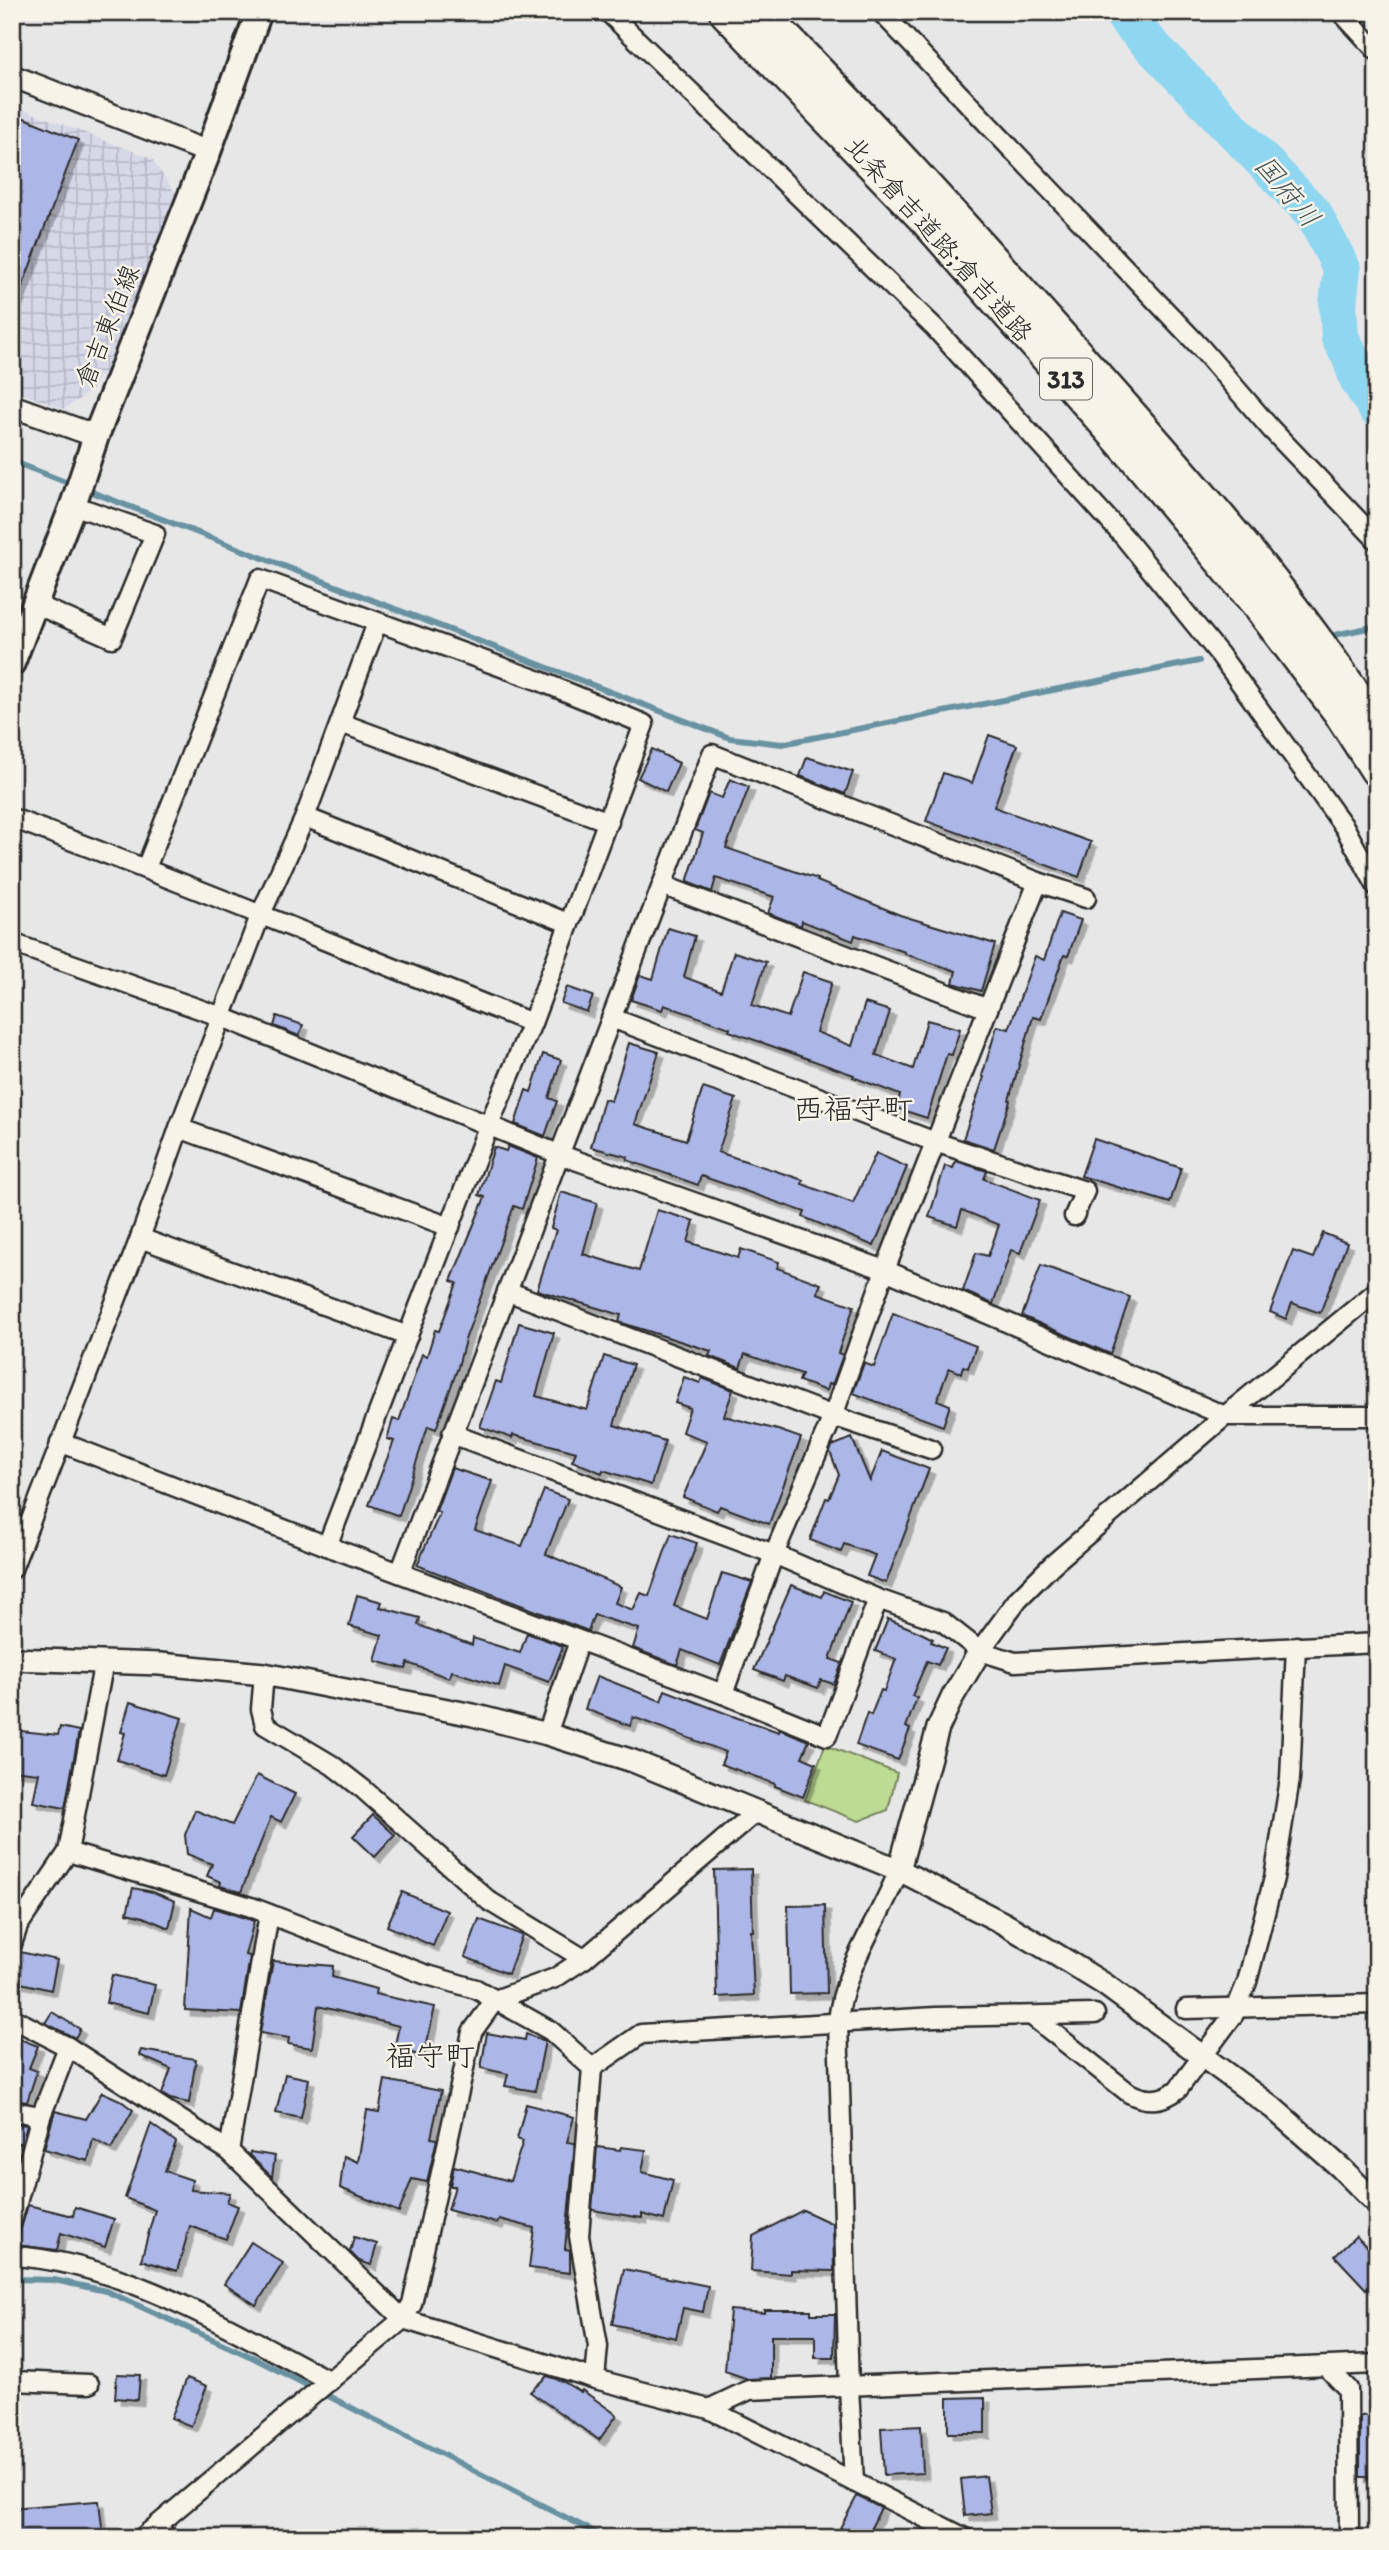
<svg xmlns="http://www.w3.org/2000/svg" width="1389" height="2550" font-family="Itim,'Klee One',sans-serif">
	<style>
		.industrial { fill: url(#industrial-grid) }
		.park { fill: #bedb93; stroke: #74835f; stroke-width: 2 }
		.lines { fill: none; stroke-linecap: round; stroke-linejoin: round }
		.stream { stroke: #6792a1; stroke-width: 6 }
		.river { stroke: #8fd7f0; stroke-width: 38 }
		.building { fill: #acb6e7; stroke: #2b2b2b; stroke-width: 2; filter: url(#shadow) }
		.minor-casing { stroke: #2b2b2b; stroke-width: 23 }
		.tertiary-casing { stroke: #2b2b2b; stroke-width: 26 }
		.secondary-casing { stroke: #2b2b2b; stroke-width: 30 }
		.motorway-casing { stroke: #2b2b2b; stroke-width: 37 }
		.minor { stroke: #f7f3e8; stroke-width: 18 }
		.tertiary { stroke: #f7f3e8; stroke-width: 21 }
		.secondary { stroke: #f7f3e8; stroke-width: 24 }
		.motorway { stroke: #f7f3e8; stroke-width: 32 }
		.labels { text-anchor: middle; dominant-baseline: central; stroke-width: 5; stroke-linejoin: round; paint-order: stroke }
		.shield { fill: #f7f3e8; stroke: #686764; stroke-width: 2 }
		.shield-label { font-size: 24px; font-weight: bold; fill: #2b2b2b }
		.street-label { font-size: 26px; fill: #2b2b2b; stroke: #f7f3e8 }
		.water-label { font-size: 28px; font-style: italic; fill: #44565c; stroke: #f7f3e8 }
		.quarter-label { font-size: 30px; fill: #2b2b2b; stroke: #f7f3e8 }
	</style>
	<defs>
		<pattern id="industrial-grid" width="8" height="8" patternUnits="userSpaceOnUse" patternTransform="scale(1.75)"><rect width="8" height="8" fill="#d6d8e8"/><path d="M0 4h8M4 0v8" fill="none" stroke="#b8bac7"/></pattern>
		<filter id="shadow"><feDropShadow dx="5.5" dy="5.5" stdDeviation="0" flood-color="#0004"/></filter>
	</defs>
	<rect width="100%" height="100%" fill="#e8e7e8"/>
	<filter id="ink" filterUnits="userSpaceOnUse"><feTurbulence type="fractalNoise" baseFrequency=".0143" numOctaves="2"/><feDisplacementMap in="SourceGraphic" scale="14" xChannelSelector="R" yChannelSelector="G"/><feConvolveMatrix kernelMatrix="1 2 1 2 8 2 1 2 1" color-interpolation-filters="sRGB"/></filter>
	<g filter="url(#ink)">
		<path class="industrial" d="M12 105 151 158 176 194 106 378 99 376 90 392 64 409 12 390Z"/>
		<path class="park" d="M825 1745 897 1773 888 1810 859 1821 805 1800Z"/>
		<g class="lines">
			<g class="stream">
				<path d="M12 461 73 485"/>
				<path d="M84 489 730 738 782 744 1199 661"/>
				<path d="M1330 636 1377 626"/>
				<path d="M12 2279 54 2280 106 2291 254 2358 606 2538"/>
			</g>
			<path class="river" d="M1122 12 1127 20 1313 213 1342 269 1338 304 1340 338 1350 356 1359 381 1377 409"/>
		</g>
		<g class="building">
			<path d="M12 113 78 140 14 308H12Z"/>
			<path d="M989 735 1017 745 994 807 1091 842 1079 877 926 821 943 773 972 783Z"/>
			<path d="M652 749 679 763 666 792 638 778Z"/>
			<path d="M807 757 853 772 845 794 800 776Z"/>
			<path d="M730 779 749 787 726 848 818 879 817 881 900 915 995 944 981 991 953 983 956 971 905 954V952L855 935 853 941 802 921 801 926 768 913 774 897 716 878 712 892 687 882 703 833 695 830 709 793 722 798Z"/>
			<path d="M1060 913 1081 920 1068 956 1064 955 1041 1019 1033 1017 1009 1100 1010 1101 994 1149 963 1139 984 1077 982 1076 997 1026 1009 1029 1035 956 1044 960Z"/>
			<path d="M668 928 695 936 684 977 721 991 734 952 766 962 752 1005 788 1017 803 972 832 982 816 1032 852 1046 865 1003 890 1011 876 1055 913 1069 927 1020 960 1029 952 1055 947 1054 927 1118 896 1108 900 1095 853 1077 854 1075 729 1031 730 1028 664 1005 662 1010 631 1000 640 975 653 979Z"/>
			<path d="M567 987 593 996 587 1012 561 1003Z"/>
			<path d="M277 1016 303 1025 299 1036 274 1026Z"/>
			<path d="M629 1043 659 1052 635 1124 686 1140 703 1088 736 1099 718 1152 803 1180 802 1184 853 1203 876 1153 907 1167 874 1246 803 1217 805 1212 742 1190 701 1176 698 1185 627 1160 628 1157 591 1147 604 1099 611 1101Z"/>
			<path d="M543 1054 561 1060 549 1098 557 1101 545 1136 515 1124 526 1090 531 1092Z"/>
			<path d="M1094 1139 1181 1168 1170 1203 1081 1176Z"/>
			<path d="M508 1146 538 1158 522 1209 514 1206 465 1340 458 1367 436 1429 428 1426 399 1516 369 1505 394 1441 387 1439 393 1419 399 1421 422 1354 427 1356 435 1330 439 1331 457 1283 451 1281 485 1197 479 1195 494 1147 506 1151Z"/>
			<path d="M956 1161 987 1171 984 1179 1040 1200 1020 1253 1011 1250 993 1304 963 1291 976 1253 988 1256 999 1225 962 1210 957 1226 929 1217 945 1166 953 1168Z"/>
			<path d="M561 1192 597 1203 583 1254 639 1271 657 1210 694 1221 688 1242 738 1258 741 1249 779 1262 777 1268 821 1284 817 1293 854 1306 838 1353 843 1355 832 1385 828 1384 826 1391 799 1381 802 1374 745 1354 740 1368 709 1356 711 1351 619 1322 621 1315 537 1290 556 1230 551 1228Z"/>
			<path d="M1323 1233 1347 1243 1320 1313 1292 1303 1286 1319 1270 1312 1293 1251 1313 1258Z"/>
			<path d="M1041 1265 1130 1297 1110 1354 1022 1316Z"/>
			<path d="M893 1313 976 1346 968 1368 963 1366 961 1373 949 1368 937 1400 950 1405 943 1426 853 1393 864 1363 874 1367Z"/>
			<path d="M519 1323 554 1333 536 1396 587 1410 604 1356 633 1365 614 1425 665 1441 651 1485 603 1470 602 1473 572 1461 576 1452 513 1435 512 1438 480 1427 496 1381 501 1383Z"/>
			<path d="M684 1377 700 1383 702 1378 733 1390 724 1416 778 1430 801 1438 769 1524 720 1506 717 1511 683 1497 707 1441 682 1432 690 1408 675 1403Z"/>
			<path d="M852 1438 870 1481 882 1451 929 1469 886 1583 867 1576 875 1555 844 1544 841 1552 810 1540 826 1498 829 1499 839 1475 830 1452 832 1446Z"/>
			<path d="M452 1468 492 1481 475 1530 522 1546 544 1490 568 1499 546 1554 621 1587 615 1603 633 1610 641 1593 649 1596 671 1534 697 1543 674 1606 707 1619 722 1573 752 1582 720 1665 682 1650 677 1665 633 1648 639 1629 594 1615 588 1631 417 1565 440 1513 436 1511Z"/>
			<path d="M791 1585 822 1597 824 1591 851 1602 830 1659 842 1663 834 1684 821 1680 818 1688 785 1676 783 1681 754 1670Z"/>
			<path d="M357 1595 382 1602 380 1607 420 1618 418 1625 472 1645 473 1638 520 1653 527 1633 563 1646 549 1682 505 1666 499 1686 452 1671 449 1678 408 1663 406 1669 375 1661 382 1635 349 1626Z"/>
			<path d="M888 1619 919 1632 933 1639 931 1642 946 1648 938 1665 927 1661 912 1696 917 1698 906 1727 910 1729 898 1760 856 1745 867 1713 871 1715 881 1690 884 1691 896 1659 875 1651Z"/>
			<path d="M597 1676 661 1701 665 1690 738 1718 779 1732 780 1729 809 1741 802 1757 816 1763 803 1797 775 1786V1784L721 1764 726 1752 633 1717 630 1726 585 1709Z"/>
			<path d="M130 1702 182 1718 164 1775 117 1760 125 1733 121 1732Z"/>
			<path d="M60 1727 79 1731 65 1808 33 1802 39 1773 12 1770V1730L58 1735Z"/>
			<path d="M257 1775 295 1794 281 1822 271 1817 241 1892 220 1886 221 1882 207 1876 212 1864 187 1854 185 1835 195 1810 232 1825Z"/>
			<path d="M373 1815 395 1835 375 1857 353 1836Z"/>
			<path d="M751 1869 753 1931H751L754 1995 717 1997 714 1870Z"/>
			<path d="M133 1888 153 1892 175 1901 169 1928 143 1917 127 1913Z"/>
			<path d="M402 1892 447 1911 433 1946 387 1926Z"/>
			<path d="M825 1905 827 1993 790 1994 788 1906Z"/>
			<path d="M191 1908 211 1917 214 1908 254 1921 245 1955 250 1956 241 2013 185 2010Z"/>
			<path d="M479 1919 522 1935 508 1974 465 1957Z"/>
			<path d="M20 1952 57 1960 51 1990 12 1981V1969Z"/>
			<path d="M273 1961 333 1966 332 1977 376 1989 375 1994 435 2007 424 2056 394 2049 399 2026 318 2006 312 2048 288 2044 289 2038 260 2033Z"/>
			<path d="M112 1975 155 1985 149 2013 106 2003Z"/>
			<path d="M52 2012 80 2029 75 2038 45 2023Z"/>
			<path d="M487 2033 525 2040 526 2034 545 2041 535 2091 505 2086 508 2074 481 2068Z"/>
			<path d="M12 2036 38 2046 29 2068 37 2071 27 2102 12 2100Z"/>
			<path d="M141 2050 196 2059 189 2103 170 2099 162 2094 171 2069 139 2055Z"/>
			<path d="M285 2074 309 2079 301 2118 276 2113Z"/>
			<path d="M385 2080 441 2091 431 2138 437 2139 427 2182 412 2179 399 2212 340 2188 344 2156 358 2162 367 2110 379 2112Z"/>
			<path d="M102 2092 120 2100 133 2110 111 2149 93 2139 88 2161 44 2149 55 2111 86 2119Z"/>
			<path d="M526 2104 574 2117 567 2142 575 2143 565 2249 570 2250V2273L529 2268 534 2228 499 2219 497 2223 448 2210 455 2186H450L454 2166 510 2181 523 2141 517 2139Z"/>
			<path d="M12 2123 27 2125 22 2144 12 2141Z"/>
			<path d="M151 2124 176 2142 165 2171 192 2180 191 2190 230 2193 227 2202 238 2206 226 2239 190 2226 177 2271 141 2260 155 2210 125 2198Z"/>
			<path d="M597 2147 620 2150 621 2147 646 2150 642 2172 673 2180 664 2220 642 2214V2218L592 2210Z"/>
			<path d="M250 2152 275 2156 272 2177 249 2155Z"/>
			<path d="M28 2205 73 2216 75 2207 114 2219 105 2247 61 2233 57 2250 16 2245Z"/>
			<path d="M803 2210 833 2224 834 2271 791 2270V2274L751 2271 753 2236Z"/>
			<path d="M1356 2236 1377 2258V2279L1366 2289 1335 2256Z"/>
			<path d="M354 2237 377 2244 371 2265 359 2261 350 2252Z"/>
			<path d="M251 2242 283 2263 256 2305 224 2284Z"/>
			<path d="M624 2269 708 2286 703 2312 683 2308 676 2338 612 2324Z"/>
			<path d="M730 2310 764 2313V2310H811V2314H835L834 2358H815V2336H771V2378L748 2379 725 2371Z"/>
			<path d="M117 2374 140 2375 138 2400 115 2398Z"/>
			<path d="M547 2376 562 2381 581 2392 582 2390 617 2415 599 2440 530 2392Z"/>
			<path d="M187 2378 207 2386 191 2426 171 2418Z"/>
			<path d="M985 2397V2433H948V2398Z"/>
			<path d="M1377 2415V2477H1360V2416Z"/>
			<path d="M921 2426 923 2473 884 2475 881 2428Z"/>
			<path d="M986 2476 991 2513 965 2516 961 2479Z"/>
			<path d="M857 2496 881 2508 866 2538H859L840 2528Z"/>
			<path d="M96 2501H99L103 2536 12 2538V2508Z"/>
		</g>
		<g class="lines">
			<g class="minor-casing">
				<g id="minor">
					<path d="M608 12 934 327 1125 538 1220 655 1262 713 1345 828 1377 887"/>
					<path d="M881 12 1201 348 1271 429 1377 540"/>
					<path d="M1341 12 1377 51"/>
					<path d="M35 604 112 638 155 534 73 505"/>
					<path d="M341 723 609 822"/>
					<path d="M305 817 568 923"/>
					<path d="M12 818C187 883 358 955 532 1023"/>
					<path d="M146 868 260 579 540 681 644 724 532 1023 488 1127 327 1546"/>
					<path d="M662 885 988 1009"/>
					<path d="M12 943 222 1017 561 1155 885 1270 1225 1416H1377"/>
					<path d="M612 1018 935 1142 1085 1191 1074 1216"/>
					<path d="M179 1128 450 1227"/>
					<path d="M140 1238 408 1336"/>
					<path d="M507 1291 833 1416 931 1449"/>
					<path d="M452 1434 774 1554 878 1599 943 1622 980 1651 1015 1662 1377 1643"/>
					<path d="M60 1442 327 1546 723 1694 827 1736 878 1599"/>
					<path d="M12 1569 140 1238 179 1128 260 916 305 817 377 623"/>
					<path d="M400 1573 712 754 1038 882 1086 898"/>
					<path d="M980 1651 1018 1599 1053 1564 1225 1416 1377 1291"/>
					<path d="M264 1674 261 1709 265 1725 332 1765 363 1789 489 1901 584 1959"/>
					<path d="M723 1694 774 1554 833 1416 885 1270 1038 882"/>
					<path d="M547 1734 579 1641"/>
					<path d="M68 1852 104 1661"/>
					<path d="M12 1944 18 1926 68 1852 251 1907 424 1974 476 1989 551 2031 592 2068 579 2236 598 2346 595 2379"/>
					<path d="M1186 2009 1377 2004"/>
					<path d="M1032 2016 1129 2093C1146 2102 1163 2102 1178 2089L1234 2014 1247 1982 1274 1878 1290 1779 1296 1646"/>
					<path d="M12 2018 68 2047 229 2151 403 2319 595 2379 709 2409 965 2538"/>
					<path d="M592 2068 641 2034 936 2017 1095 2014"/>
					<path d="M12 2111 41 2116"/>
					<path d="M229 2151 269 1914"/>
					<path d="M12 2221 41 2116 68 2047"/>
					<path d="M12 2256C120 2261 236 2332 330 2381"/>
					<path d="M1327 2367 1348 2389 1349 2538"/>
					<path d="M12 2381 89 2384"/>
					<path d="M709 2409 749 2390 1377 2364"/>
					<path d="M854 2482 849 2387 838 2022C842 1970 880 1919 899 1870"/>
					<path d="M153 2529 170 2538"/>
					<path d="M142 2538 403 2319 412 2304 472 2032 495 2000 555 1978 584 1959 756 1812"/>
				</g>
			</g>
			<g class="tertiary-casing">
				<g id="tertiary">
					<path d="M12 76 208 152"/>
					<path d="M12 406 96 436"/>
					<path d="M12 1659 160 1664 264 1674 473 1715 547 1734 633 1761 899 1870 1003 1923 1052 1952 1104 1984 1273 2108 1341 2168 1377 2204"/>
					<path d="M899 1870 938 1728 953 1696 980 1651"/>
				</g>
			</g>
			<g class="secondary-casing">
				<path id="secondary" d="M12 663 73 505 96 436 208 152 259 12"/>
			</g>
			<g class="motorway-casing">
				<g id="motorway">
					<path d="M726 12 927 221 1137 459 1260 607 1339 711 1377 770"/>
					<path d="M759 12C867 119 968 233 1069 346 1177 467 1289 591 1377 729"/>
				</g>
			</g>
			<use href="#minor" class="minor"/>
			<use href="#tertiary" class="tertiary"/>
			<use href="#secondary" class="secondary"/>
			<use href="#motorway" class="motorway"/>
		</g>
	</g>
	<g class="labels">
		<rect class="shield" x="1040" y="358.5" width="52" height="41" rx="5"/>
		<g class="shield-label">
			<text x="1066" y="379">313</text>
		</g>
		<g class="street-label">
			<text transform="translate(939 239) rotate(48)">北条倉吉道路;倉吉道路</text>
			<text transform="translate(107 326) rotate(-68)">倉吉東伯線</text>
		</g>
		<g class="water-label">
			<text transform="translate(1288 191) rotate(50)">国府川</text>
		</g>
		<g class="quarter-label">
			<text x="853" y="1108">西福守町</text>
			<text x="430" y="2055">福守町</text>
		</g>
	</g>
	<rect width="1389" height="2550" fill="none" stroke="#f7f3e8" stroke-width="42"/>
	<rect x="21" y="21" width="1347" height="2508" fill="none" stroke="#2b2b2b" stroke-width="2.5" filter="url(#ink)"/>
</svg>
